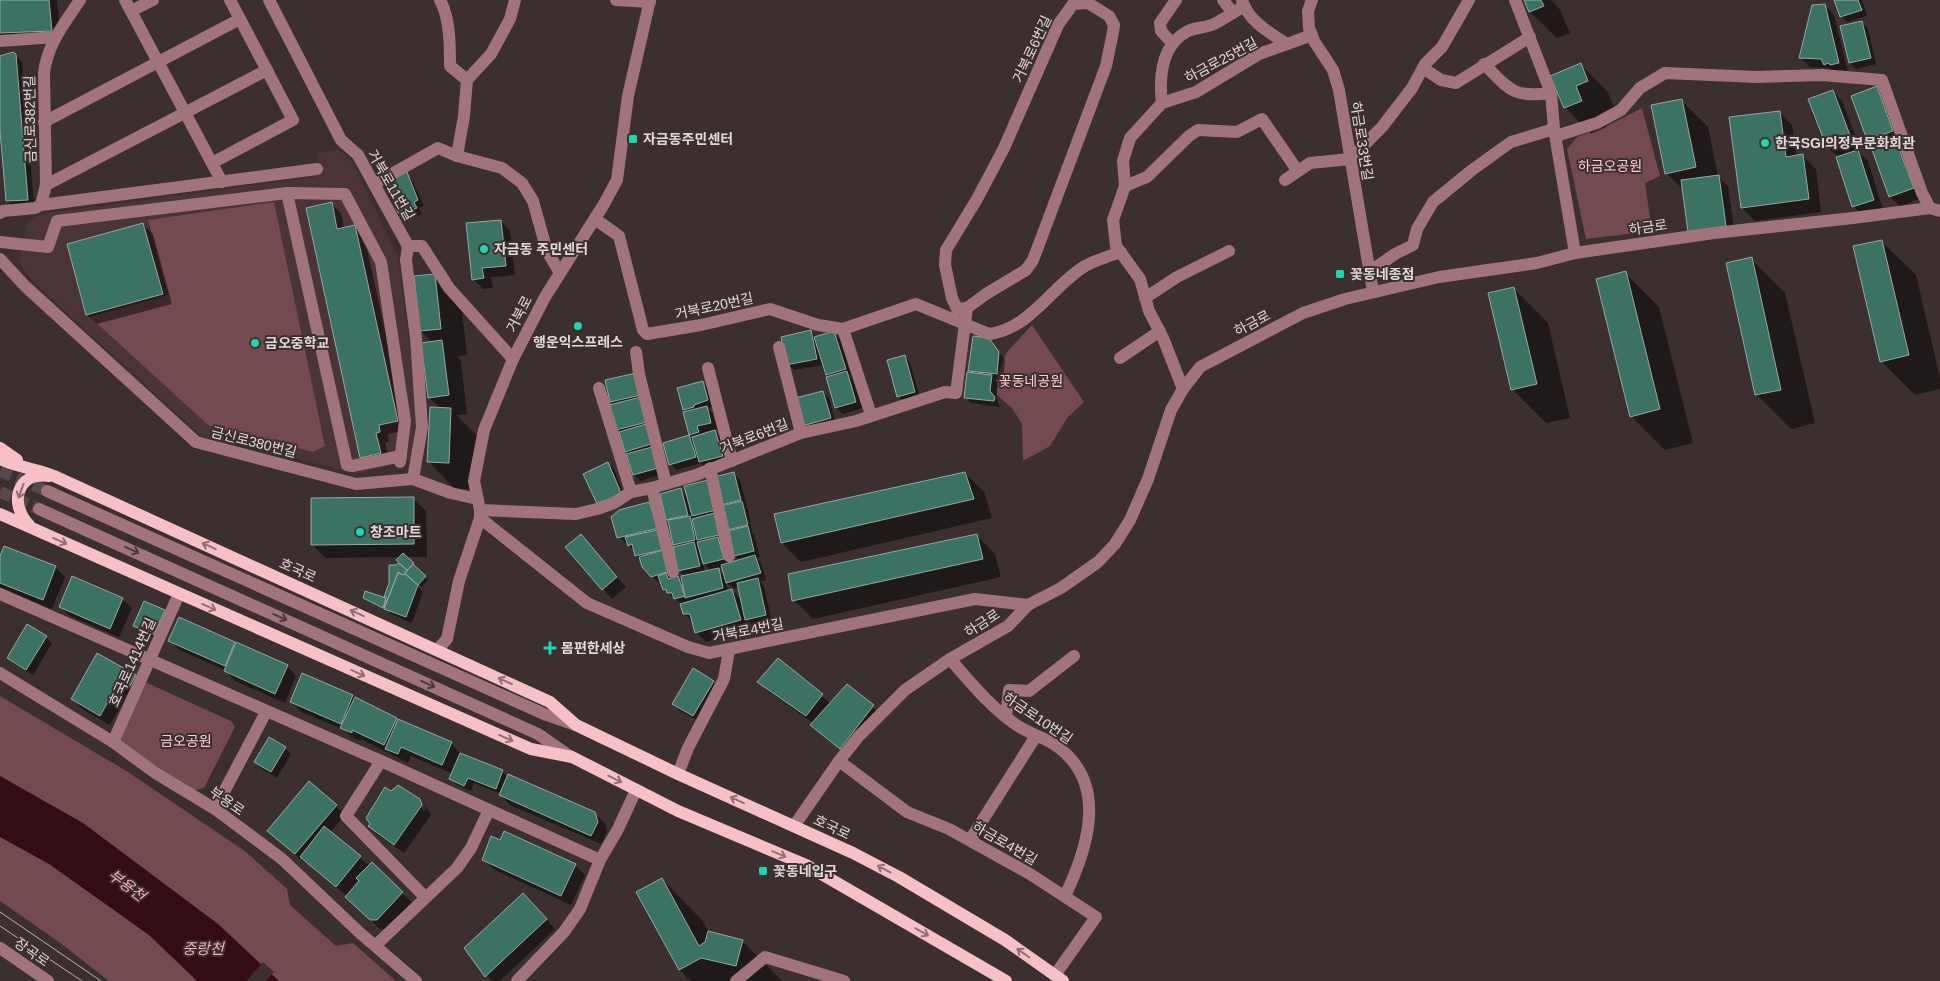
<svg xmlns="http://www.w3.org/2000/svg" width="1940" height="981" font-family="Helvetica,'Noto Sans KR',sans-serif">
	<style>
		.built { fill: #493437 }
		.green { fill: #724a4f }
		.water { fill: #330c14 }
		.pier { fill: #3c2f30 }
		.shadow { fill: #0007; fill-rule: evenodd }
		.building { fill: #3c7263; stroke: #97a7a2 }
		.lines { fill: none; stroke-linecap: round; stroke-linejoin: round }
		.minor-tunnel { stroke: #554849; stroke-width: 12; stroke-dasharray: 12 6; stroke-linecap: butt }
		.minor { stroke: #a0747a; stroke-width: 12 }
		.major { stroke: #f6c0c6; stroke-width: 12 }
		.tram { stroke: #bbb1b2; stroke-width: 1 }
		.oneway { stroke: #907074 }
		.oneway2 { stroke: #4b393b }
		.poi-dot { fill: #1ed5b1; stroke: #3c2f30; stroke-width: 2 }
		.labels { text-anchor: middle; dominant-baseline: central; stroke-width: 4; stroke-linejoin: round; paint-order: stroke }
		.street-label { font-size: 14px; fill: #e1d8d9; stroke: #3c2f30 }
		.poi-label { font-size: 14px; font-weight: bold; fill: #e1d8d9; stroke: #3c2f30; text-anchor: start }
		.park-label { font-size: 14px; fill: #fecdd2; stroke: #3c2f30 }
		.water-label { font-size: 15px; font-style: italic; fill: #fcadb7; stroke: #3c2f30 }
	</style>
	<rect width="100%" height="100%" fill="#3c2f30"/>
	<path class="built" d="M336 150 344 153 347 159 350 158 398 257 417 405 411 459 361 473H355L200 435 33 282 19 263 26 225 40 214 316 177 319 169 316 153Z"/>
	<g class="green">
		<path d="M1642 108 1660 176 1645 183 1652 231 1586 239 1567 149 1577 137 1609 125Z"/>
		<path d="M274 202 325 446 313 452 208 425 90 317 168 295 148 220Z"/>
		<path d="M1032 325 1084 402 1068 417 1050 446 1023 461 1022 424 1012 408 997 395V375L1007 352Z"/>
		<path d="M145 682 231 721 235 727 204 788 195 790 117 742Z"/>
		<path d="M0 696 128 772 246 852 287 889 290 905 336 946 353 943 396 981H109L59 942 0 901Z"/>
	</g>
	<path class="water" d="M0 776 83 823 218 924 279 981H197L149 935 49 864 0 837Z"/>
	<path class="pier" d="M263 962 274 972 266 981H246Z"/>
	<g class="shadow">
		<path d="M0 0H57L61 40 0 37Z"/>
		<path d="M1525 0H1551L1559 8 1570 33 1557 38 1530 12Z"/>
		<path d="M1836 0H1862L1867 16 1847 22 1841 16Z"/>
		<path d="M1824 5 1834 15 1848 72 1834 74 1828 68 1810 67 1800 57Z"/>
		<path d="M1862 22 1868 29 1876 64 1856 69 1850 63 1842 27Z"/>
		<path d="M15 55 22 62 34 205 13 207 7 201 0 116V58Z"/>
		<path d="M1581 65 1607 91 1614 107 1601 113 1607 127 1591 134 1565 107Z"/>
		<path d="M1876 88 1886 97 1922 198 1900 206 1890 197 1875 146 1868 139Z"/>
		<path d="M1832 91 1842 101 1860 148 1843 154 1844 156 1858 152 1868 161 1883 210 1863 216 1853 206 1838 157 1828 147Z"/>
		<path d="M1681 100 1708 127 1718 176 1728 186 1735 236 1666 173Z"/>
		<path d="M1779 112 1792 125 1797 157 1803 156 1816 169 1821 212 1755 221 1742 208Z"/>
		<path d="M406 174 412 180 424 206 419 208 422 214 410 219 409 218 406 219 399 213Z"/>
		<path d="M331 204 341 213 344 228 355 226 364 236 407 430 388 434 389 442H385L390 463 371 467 361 457Z"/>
		<path d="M501 221 510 231 515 275 491 277 493 288 483 289 473 279Z"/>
		<path d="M143 225 153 234 172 304 97 324 87 315Z"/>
		<path d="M1881 241 1916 275 1940 378V389L1915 395 1881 361Z"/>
		<path d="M1751 259 1785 293 1815 423 1791 429 1757 395 1727 264Z"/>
		<path d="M1625 273 1659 307 1693 443 1665 450 1631 416Z"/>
		<path d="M434 275 461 302 467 355 457 356 461 361 467 414 456 415 477 436 475 489H455L429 462 441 409 429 397 433 343 421 331Z"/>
		<path d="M1514 289 1548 323 1570 418 1546 423 1512 389Z"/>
		<path d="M811 332 817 338 834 333 840 339 851 375 850 376 853 379 862 408 843 414 836 408 828 378H830L827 375 824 365 794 370 788 364Z"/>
		<path d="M988 339 1005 360 1003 380 993 379 998 383 996 398 1000 407 971 403 965 397 974 374 970 370Z"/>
		<path d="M904 356 910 362 920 398 904 402 898 396Z"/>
		<path d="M635 375 664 474 640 481 634 475 629 455 626 451 620 432 617 429 614 405 611 401Z"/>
		<path d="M703 383 709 389 714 407 707 408 713 414 717 429 713 430 721 438 728 462 706 468 701 463 677 470 670 464 689 437 695 442 690 434 687 412 684 409ZM713 430V432L703 435V432Z"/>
		<path d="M823 392 829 398 836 424 810 431 804 425Z"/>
		<path d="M608 463 614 469 626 500 605 511Z"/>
		<path d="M734 473 740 480 747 506H745L748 509 752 532 754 534 760 557 756 558 761 563 766 580 760 581 764 586 772 621 753 625 747 620 750 629 706 642 696 632 693 622 684 613 681 604 664 589 662 582H658L652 576 636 556 635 551 619 537 649 503 677 578 684 584 685 577 679 570 677 547 674 544 669 522 667 519 681 490 688 497 707 481 729 564 740 561 735 556 722 504ZM703 563 711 571 705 573ZM723 567 726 578 717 568ZM725 581 734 589 739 587 742 601 732 590 728 591Z"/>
		<path d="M965 473 984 492 992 518 801 562 782 543Z"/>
		<path d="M413 498 426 511 427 557H405L428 580 422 587 412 578 410 580 423 592 412 623 391 614 389 612V610L364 598 366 593 389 600 386 596 396 566 398 564 407 572 409 571 398 560 401 557 325 558 313 545Z"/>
		<path d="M976 535 995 554 1001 577 813 619 794 600Z"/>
		<path d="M581 536 626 587 612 599 567 547Z"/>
		<path d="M5 547 55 567 65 577 52 609 0 587V559Z"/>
		<path d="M122 599 132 608 119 637 70 616 60 607Z"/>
		<path d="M164 612 170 618 160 640 141 632 135 626Z"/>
		<path d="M180 618 287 666 296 676 285 703 235 681 225 670 179 650 170 640Z"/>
		<path d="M46 637 52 643 33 675 15 664 8 658Z"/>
		<path d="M98 655 135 676 145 686 129 691 110 725 82 709 73 699Z"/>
		<path d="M778 659 831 704 847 686 883 716 850 757 821 734 811 725 813 723 768 691 759 682Z"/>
		<path d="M693 670 713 682 720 688 700 722 679 710 673 703Z"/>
		<path d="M303 675 353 696 399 721 451 743 460 754 502 771 508 777 595 814 605 823 607 832 601 844 510 805 500 795 501 794 474 783 471 791 457 785 451 779 453 774 411 756 408 763 361 739V741L351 737 345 730 301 712 292 702Z"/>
		<path d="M285 748 291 754 277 778 261 768 255 762Z"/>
		<path d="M391 793 419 800 422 803H420L423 811 426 810 424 804 431 815 404 853 379 836 370 826Z"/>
		<path d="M336 806 345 815 330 833 412 902 387 929H380L347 896 306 862 305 863 268 831ZM359 879 361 881 355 887 354 886Z"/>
		<path d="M483 859 575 865 585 875 571 905 493 869Z"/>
		<path d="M662 879 702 920 709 933 742 941 782 981H691L680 970 637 892Z"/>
		<path d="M533 904 555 929 500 981H492L466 948Z"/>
	</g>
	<g class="building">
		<path d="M0 0H49L52 31 0 33Z"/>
		<path d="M1524 0H1541L1544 6 1529 12Z"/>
		<path d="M1834 0H1858L1862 10 1840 17Z"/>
		<path d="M1825 4 1839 63 1830 65 1828 63 1824 65 1821 59 1799 58 1812 5Z"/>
		<path d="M1862 21 1871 58 1849 63 1840 26Z"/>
		<path d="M13 52 16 54 28 200 6 201 0 131V56Z"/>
		<path d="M1581 63 1588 81 1576 86 1582 101 1564 108 1550 76Z"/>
		<path d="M1877 86 1893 131 1867 140 1851 96Z"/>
		<path d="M1833 90 1851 138 1827 148 1808 99Z"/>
		<path d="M1682 99 1696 167 1665 174 1651 105Z"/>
		<path d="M1780 111 1786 157 1803 154 1809 199 1741 208 1729 117Z"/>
		<path d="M1895 138 1914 188 1889 197 1871 147Z"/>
		<path d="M1858 150 1874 200 1852 207 1836 157Z"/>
		<path d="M407 172 418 200 414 202 417 208 403 214 402 212 398 213 385 181Z"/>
		<path d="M1719 175 1726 226 1688 232 1681 180Z"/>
		<path d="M332 202 337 229 355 225 398 421 379 425 380 432 376 433 381 453 360 458 306 208Z"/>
		<path d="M501 220 506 266 482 268 484 278 472 280 466 223Z"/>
		<path d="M143 223 163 294 86 315 67 244Z"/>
		<path d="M1882 240 1909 355 1880 362 1853 246Z"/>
		<path d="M1752 257 1781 390 1755 395 1726 263Z"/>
		<path d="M1626 271 1660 409 1630 417 1596 279Z"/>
		<path d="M435 274 441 329 420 331 414 276Z"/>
		<path d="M1514 287 1537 384 1511 390 1488 293Z"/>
		<path d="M811 330 817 359 786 365 781 337Z"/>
		<path d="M834 331 846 369 826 375 814 337Z"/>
		<path d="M973 336 989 338 999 352 997 374 968 371Z"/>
		<path d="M442 340 449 395 428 398 421 343Z"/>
		<path d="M905 355 915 392 897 397 887 360Z"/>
		<path d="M847 371 856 402 835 408 826 377Z"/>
		<path d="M967 372 992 375 990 391 995 397 994 401 964 398Z"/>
		<path d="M636 373 641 395 610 402 605 380Z"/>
		<path d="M703 381 708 400 694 405V407L683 410 677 388Z"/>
		<path d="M823 391 831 418 802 426 795 398Z"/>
		<path d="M641 397 647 422 616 430 609 405Z"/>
		<path d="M707 406 711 423 697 426 699 432 689 435 683 412Z"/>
		<path d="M430 407 451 408 449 463 427 462Z"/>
		<path d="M646 424 651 444 625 452 619 432Z"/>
		<path d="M715 430 723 456 699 462 692 437Z"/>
		<path d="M689 435 696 457 669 465 663 443Z"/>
		<path d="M652 447 658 468 633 475 626 454Z"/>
		<path d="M608 462 621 493 598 506 583 474Z"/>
		<path d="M734 472 741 500 721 505 714 477Z"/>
		<path d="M965 472 974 499 781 543 774 514Z"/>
		<path d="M708 480 716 510 692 516 684 486Z"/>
		<path d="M681 488 688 515 666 520 660 494Z"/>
		<path d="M414 497V544L311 545V498Z"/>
		<path d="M742 501 748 525 727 530 721 506Z"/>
		<path d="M649 502 659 528 617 538 611 517 619 510Z"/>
		<path d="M714 513 719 535 697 540 692 519Z"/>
		<path d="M690 516 695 540 673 545 668 520Z"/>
		<path d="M748 526 754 551 734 556 728 531Z"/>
		<path d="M657 530 662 550 635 556 632 544 628 546 625 537Z"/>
		<path d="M581 534 617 577 602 590 565 547Z"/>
		<path d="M977 534 983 559 792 601 788 574Z"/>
		<path d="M718 537 724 559 703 564 697 542Z"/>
		<path d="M694 542 700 566 678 571 673 547Z"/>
		<path d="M4 546 56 566 43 600 0 583V556Z"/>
		<path d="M663 550 670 571 651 577 642 567 639 557Z"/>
		<path d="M403 553 414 563 407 570 396 560Z"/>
		<path d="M755 555 761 573 726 583 721 565Z"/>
		<path d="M398 563 407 570 403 575 398 572 384 609 386 597H384L389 583V565H396Z"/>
		<path d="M413 564 426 576 418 585 405 573Z"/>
		<path d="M719 568 723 588 685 598 681 576Z"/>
		<path d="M398 573 403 575 405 574 418 585 406 617 384 609Z"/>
		<path d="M666 573 668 579 678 576 685 596 674 599 672 593H667L666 589 663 590 658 576Z"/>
		<path d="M72 576 123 598 110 629 59 607Z"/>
		<path d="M758 578 766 615 745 620 737 583Z"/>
		<path d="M732 589 741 620 695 633 690 614H683L680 604Z"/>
		<path d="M365 591 386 598 383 608 363 598Z"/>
		<path d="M144 601 165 610 154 635 133 626Z"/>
		<path d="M179 617 235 642 225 666 168 641Z"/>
		<path d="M27 624 47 636 26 670 7 658Z"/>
		<path d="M236 642 288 665 275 694 224 671Z"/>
		<path d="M97 653 136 675 129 688 119 682 100 716 71 699Z"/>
		<path d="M778 658 823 694 806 716 757 682Z"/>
		<path d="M693 668 714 681 693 716 672 704Z"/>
		<path d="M302 673 353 695 341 724 290 702Z"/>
		<path d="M847 684 874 705 840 749 810 725Z"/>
		<path d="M355 697 397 718 384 745 352 730V733L340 728Z"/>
		<path d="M398 719 452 742 442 765 401 747 398 754 385 749Z"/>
		<path d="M269 737 286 747 271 772 254 762Z"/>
		<path d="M460 753 503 770 496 789 468 778 464 786 449 779Z"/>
		<path d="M508 774 595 812 598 822 591 836 499 795Z"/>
		<path d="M309 781 337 805 295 854 267 831Z"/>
		<path d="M398 785 420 799 422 805 394 845 368 826 370 824 366 818 385 787 391 791Z"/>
		<path d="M324 826 361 856 336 887 300 857Z"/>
		<path d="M504 831 576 864 561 896 482 860 491 836 500 840Z"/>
		<path d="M372 862 403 892 377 920H370L345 897 359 881 356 878Z"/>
		<path d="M662 878 699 946 705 942 708 931 743 940 736 966 701 958 679 970 636 892Z"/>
		<path d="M523 893 547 919 485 977 464 948Z"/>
	</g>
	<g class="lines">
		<g class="minor-tunnel">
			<path d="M0 471 47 491"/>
			<path d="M0 492 39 509"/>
		</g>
		<g class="minor">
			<path d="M125 0 222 182"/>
			<path d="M269 0 341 140 358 155 408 246H422L449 288 513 359"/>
			<path d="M440 0C450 18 450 45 450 66L467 80 491 54 510 19 515 0"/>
			<path d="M616 0 650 2"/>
			<path d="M1223 0 1233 13"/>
			<path d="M1242 0C1248 21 1270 33 1287 44"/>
			<path d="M1312 0 1308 11 1309 28 1314 41 1333 70 1339 90 1373 292"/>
			<path d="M1515 0 1551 93 1554 129 1575 253"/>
			<path d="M131 11 153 0"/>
			<path d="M0 41 56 37"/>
			<path d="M1172 43 1161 31 1160 23 1176 0"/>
			<path d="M1484 64C1510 90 1513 98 1551 93"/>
			<path d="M1423 68 1441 80 1456 83 1530 37"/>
			<path d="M1162 103C1159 77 1161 45 1188 31 1196 27 1206 28 1214 24 1224 19 1234 12 1244 6"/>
			<path d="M44 122 240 19"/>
			<path d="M1556 136 1597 123 1621 110 1640 88 1665 73 1757 77 1822 75 1882 80 1922 193 1930 208"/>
			<path d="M457 156 464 116 467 80"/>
			<path d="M212 163 293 120 230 0"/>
			<path d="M1285 180 1310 163 1350 159 1382 127 1412 88 1425 64 1442 47 1469 0"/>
			<path d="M374 184 438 148 457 156 502 168 522 183 533 201 547 251 560 273"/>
			<path d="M46 185 267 70"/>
			<path d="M1125 186 1147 177 1189 136 1198 130 1237 132 1262 119 1297 170"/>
			<path d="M287 193 347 465 352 466 401 456"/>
			<path d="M41 205 317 169"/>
			<path d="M0 213 3 211 35 208 41 205 46 185 44 73C47 45 64 24 80 0"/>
			<path d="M595 219 619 236 643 330 647 334 701 325 770 309 818 325 843 329 916 304 989 334C1030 329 1052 286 1085 266 1096 260 1109 256 1121 252"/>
			<path d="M0 242 48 247 57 221 287 193 345 194 381 262 405 421 400 462"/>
			<path d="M408 246 406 260 416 338 422 427 413 479"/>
			<path d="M0 259 25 286 196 442 356 484 413 479 451 493 477 499"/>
			<path d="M1369 272 1395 254 1413 245 1417 229 1433 202 1472 170 1511 142 1554 129"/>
			<path d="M1145 298 1177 277 1229 251"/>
			<path d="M843 329 871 415"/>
			<path d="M779 347 801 433"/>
			<path d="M636 352 639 374 666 484"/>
			<path d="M1120 358 1160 331"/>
			<path d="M708 368 732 461"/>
			<path d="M599 388 631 492"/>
			<path d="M1183 389 1163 338 1149 311 1140 279 1116 246 1113 220 1125 186 1123 161 1130 138 1162 103 1196 92 1259 54 1312 35"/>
			<path d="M710 468 729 556"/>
			<path d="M652 488 673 572"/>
			<path d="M47 491 544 714 576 725"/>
			<path d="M39 509 538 734 571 757"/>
			<path d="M480 510 576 514 597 509 614 503 631 492 652 488 696 475 801 433 856 421 945 392 956 393 967 308 957 309 952 298 945 265 946 250 977 199 1004 148 1058 25 1073 4 1088 3 1109 16 1114 25 1113 32 1106 66 1033 260 1026 270 986 294 967 308"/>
			<path d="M480 518 587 603 688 647 709 653 975 599 1028 605"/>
			<path d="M0 594 381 761 600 860"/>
			<path d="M438 649 447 639 459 581 480 518V510L474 481 484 430 513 359 545 297 604 204 617 180 628 96 650 0"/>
			<path d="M950 659C971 683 991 708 1018 726 1030 734 1047 738 1058 747 1109 785 1087 850 1065 896"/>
			<path d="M0 673 113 742 154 772 215 809 282 859 360 933 416 981"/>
			<path d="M1006 717 1009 690 1029 691 1074 656"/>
			<path d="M113 742 179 594"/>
			<path d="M381 761 346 816 425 897"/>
			<path d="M839 761 907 812 949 829 1030 874 1096 917 1055 975"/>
			<path d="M678 774 688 748 724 679 729 650"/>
			<path d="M215 809 266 712"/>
			<path d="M794 826 839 761 859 736 905 690 950 659 1008 626 1028 605 1061 588 1098 562 1115 544 1130 520 1148 479 1171 410 1183 389 1200 367 1303 313 1345 299 1439 277 1537 263 1575 253 1714 233 1853 218 1930 208 1940 211"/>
			<path d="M970 840 1036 736"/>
			<path d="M376 945 457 868 471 848 489 810"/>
			<path d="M0 948 48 981"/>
			<path d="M517 981 564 932 580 909 600 860 618 829 636 790"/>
			<path d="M736 981 765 957 844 981"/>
		</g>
		<g class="major">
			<path d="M0 448 17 460"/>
			<path d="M0 459C17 467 36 469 54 476L550 702 576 725 678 774 853 853 899 877 1005 940 1063 981"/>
			<path d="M0 514 531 749 572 757 678 811 806 865 1006 981"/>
			<path d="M29 525C9 504 16 472 49 476"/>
		</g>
		<g class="tram">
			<path d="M0 912 101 981"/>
			<path d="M0 926 82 981"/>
		</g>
	</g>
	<defs><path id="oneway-shaft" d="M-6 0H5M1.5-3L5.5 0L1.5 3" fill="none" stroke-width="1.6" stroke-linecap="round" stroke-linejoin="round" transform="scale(1.25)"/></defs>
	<g class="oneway">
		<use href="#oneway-shaft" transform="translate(21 491) rotate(110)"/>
		<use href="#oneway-shaft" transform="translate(60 541) rotate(24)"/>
		<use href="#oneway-shaft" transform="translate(209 546) rotate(-156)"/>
		<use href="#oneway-shaft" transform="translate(209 607) rotate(24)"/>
		<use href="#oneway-shaft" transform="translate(357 613) rotate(-156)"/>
		<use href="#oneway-shaft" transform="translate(358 673) rotate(24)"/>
		<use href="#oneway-shaft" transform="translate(505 681) rotate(-155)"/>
		<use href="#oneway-shaft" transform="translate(506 738) rotate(24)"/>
		<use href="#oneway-shaft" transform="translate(615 779) rotate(27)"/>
		<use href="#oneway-shaft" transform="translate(737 800) rotate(-156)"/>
		<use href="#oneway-shaft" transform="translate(779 854) rotate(23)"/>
		<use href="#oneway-shaft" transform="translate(884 869) rotate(-152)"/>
		<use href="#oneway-shaft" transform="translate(922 932) rotate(30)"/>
		<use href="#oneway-shaft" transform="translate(1023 953) rotate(-145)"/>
	</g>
	<g class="oneway2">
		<use href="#oneway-shaft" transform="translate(132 550) rotate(24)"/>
		<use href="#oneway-shaft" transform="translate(280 617) rotate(24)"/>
		<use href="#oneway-shaft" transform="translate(428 684) rotate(24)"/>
	</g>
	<g class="poi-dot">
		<rect x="628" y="134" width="10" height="10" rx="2.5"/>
		<circle cx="1765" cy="143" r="5"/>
		<circle cx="484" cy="249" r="5"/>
		<rect x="1335" y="269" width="10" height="10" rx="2.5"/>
		<circle cx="578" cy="326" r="5"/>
		<circle cx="255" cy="343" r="5"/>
		<circle cx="360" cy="532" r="5"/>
		<path d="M547.5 640.5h5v5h5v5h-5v5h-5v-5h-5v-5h5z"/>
		<rect x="758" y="866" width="10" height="10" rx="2.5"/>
	</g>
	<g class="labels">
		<g class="street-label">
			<text transform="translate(1032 49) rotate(-65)">거북로6번길</text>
			<text transform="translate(1221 60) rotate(-28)">하금로25번길</text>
			<text transform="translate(30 119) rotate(-91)">금신로382번길</text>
			<text transform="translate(1362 141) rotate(81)">하금로33번길</text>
			<text transform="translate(391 185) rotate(60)">거북로11번길</text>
			<text transform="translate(1648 227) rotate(-8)">하금로</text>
			<text transform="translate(714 306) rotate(-12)">거북로20번길</text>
			<text transform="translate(519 314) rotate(-63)">거북로</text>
			<text transform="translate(1252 323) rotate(-28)">하금로</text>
			<text transform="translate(754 436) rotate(-21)">거북로6번길</text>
			<text transform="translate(254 442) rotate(14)">금신로380번길</text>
			<text transform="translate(298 570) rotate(24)">호국로</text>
			<text transform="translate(982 623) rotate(-33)">하금로</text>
			<text transform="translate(748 630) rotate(-11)">거북로4번길</text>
			<text transform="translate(132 662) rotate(-66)">호국로1414번길</text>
			<text transform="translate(1038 718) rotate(34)">하금로10번길</text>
			<text transform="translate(227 801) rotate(35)">부용로</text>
			<text transform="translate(832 827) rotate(25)">호국로</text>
			<text transform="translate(1005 843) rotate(30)">하금로4번길</text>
			<text transform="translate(32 952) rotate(35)">장곡로</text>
		</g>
		<g class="poi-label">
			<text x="643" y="139">자금동주민센터</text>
			<text x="1775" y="143">한국SGI의정부문화회관</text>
			<text x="494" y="249">자금동 주민센터</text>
			<text x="1350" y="274">꽃동네종점</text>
			<text x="578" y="342" text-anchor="middle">행운익스프레스</text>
			<text x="265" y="343">금오중학교</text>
			<text x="370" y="532">창조마트</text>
			<text x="561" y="648">몸편한세상</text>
			<text x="773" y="871">꽃동네입구</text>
		</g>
		<g class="park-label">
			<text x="1610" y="166">하금오공원</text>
			<text x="1031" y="381">꽃동네공원</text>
			<text x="186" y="741">금오공원</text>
		</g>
		<g class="water-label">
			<text transform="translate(127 885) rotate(37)">부용천</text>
			<text x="203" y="948">중랑천</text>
		</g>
	</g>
</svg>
